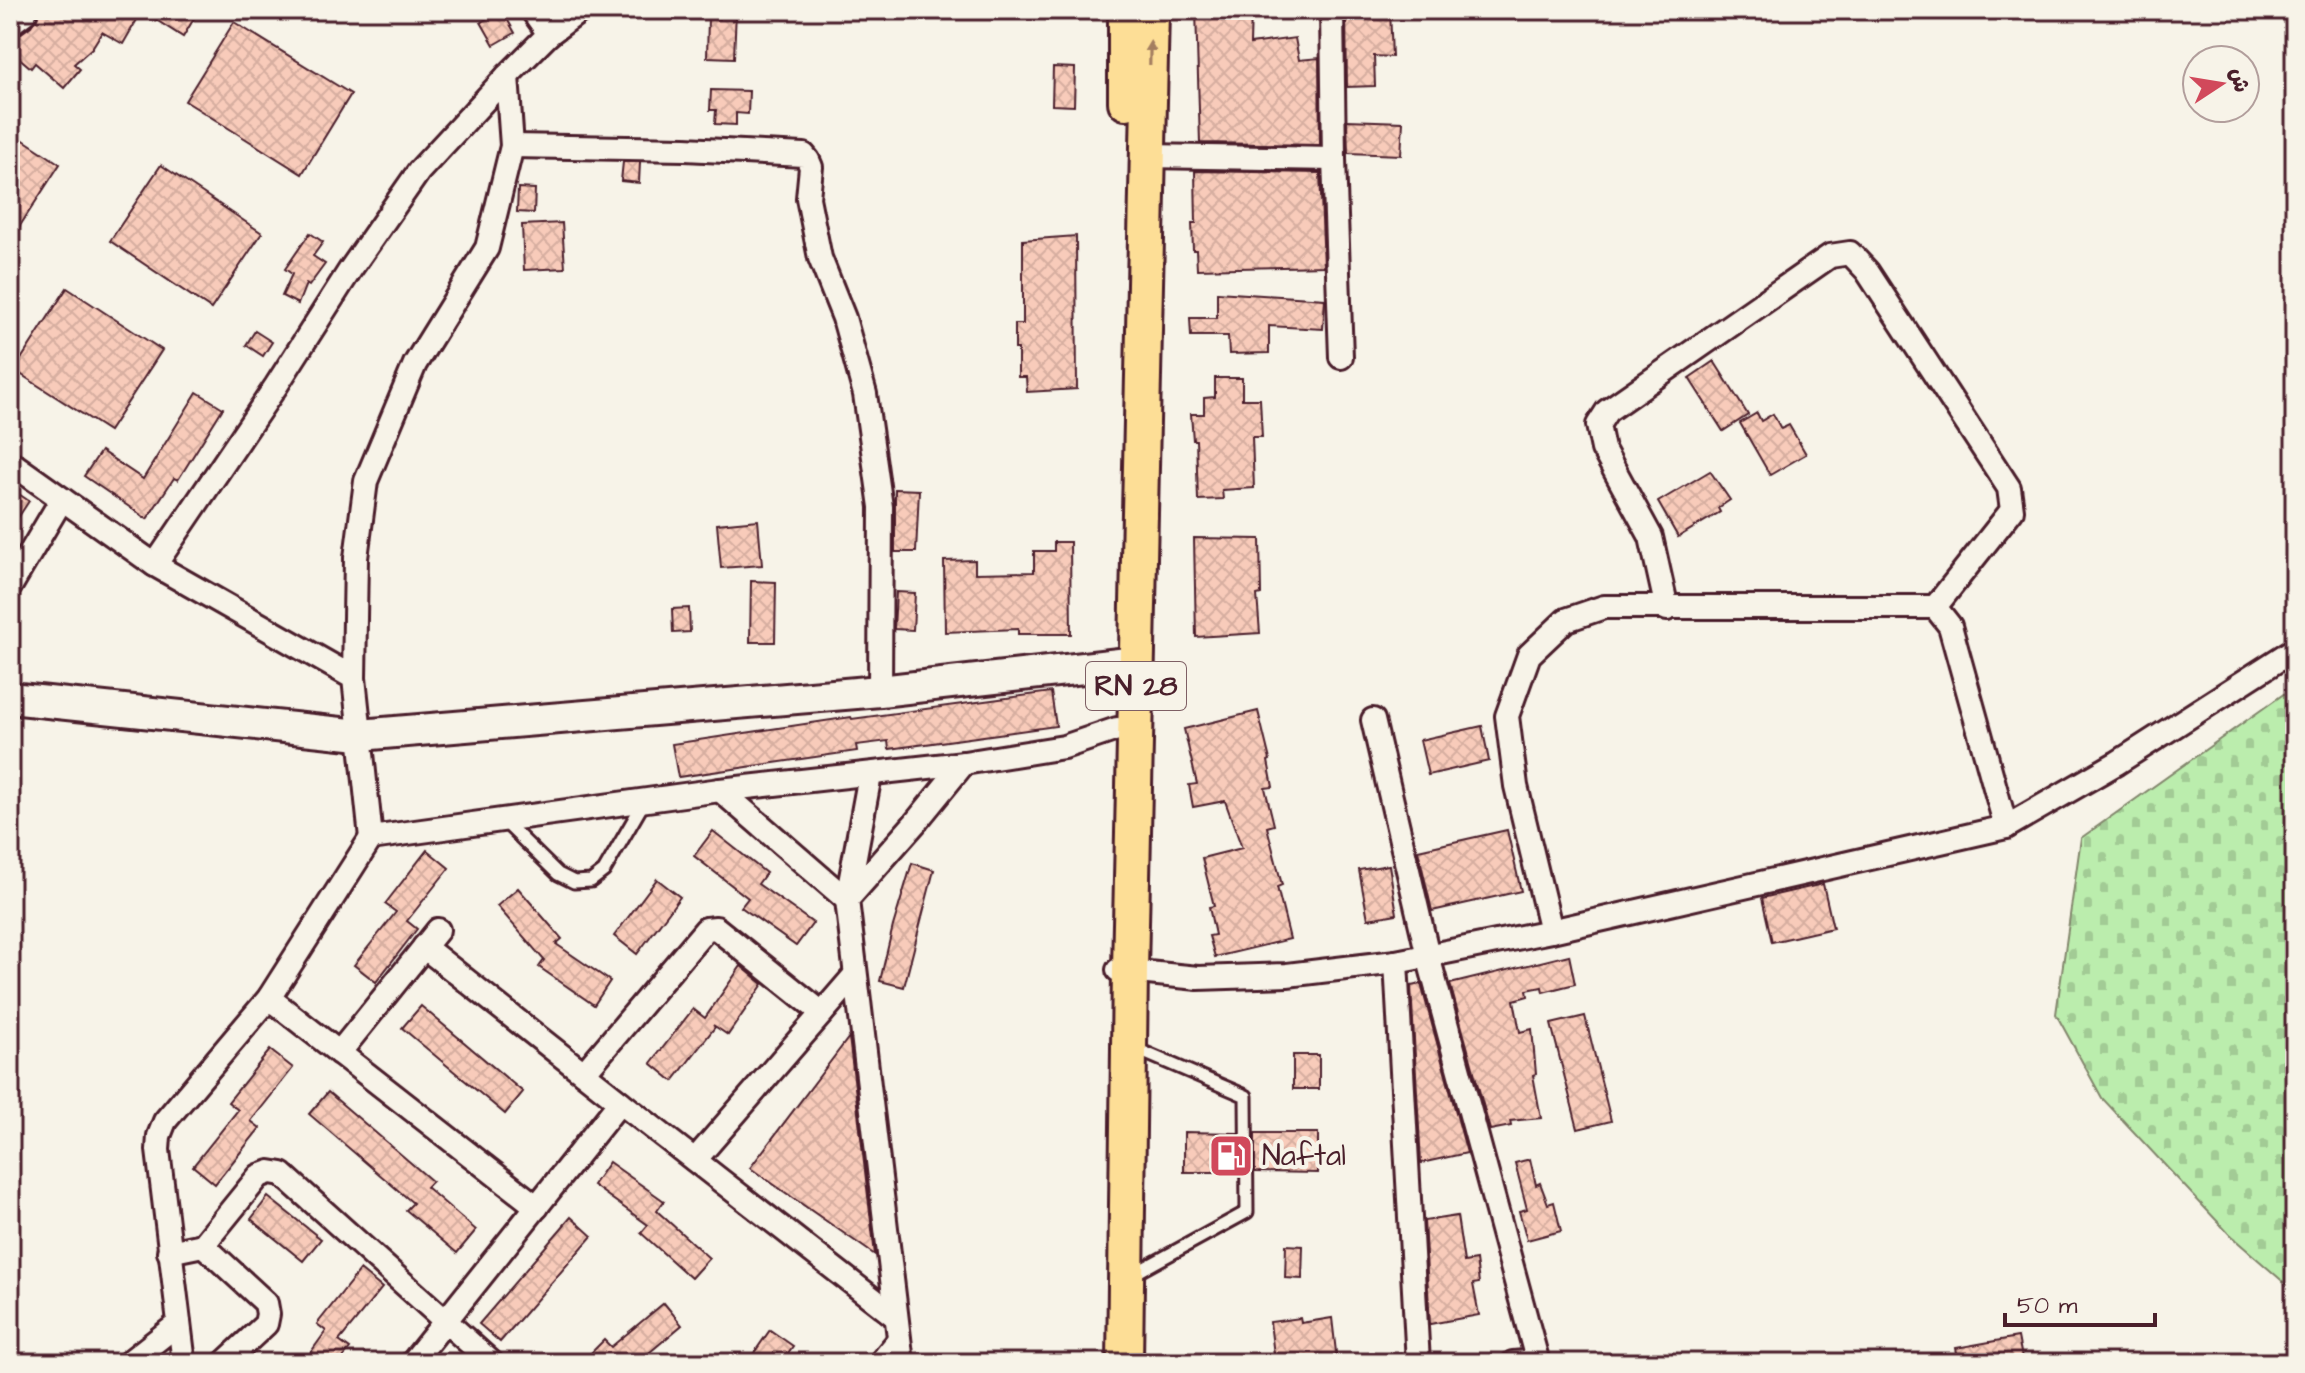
<svg xmlns="http://www.w3.org/2000/svg" width="2305" height="1373" font-family="'Architects Daughter','Playpen Sans Arabic',sans-serif">
	<style>
		.cemetery { fill: url(#cemetery-stones); stroke: #82866c; stroke-width: 2 }
		.building { fill: url(#building-cross-hatch); stroke: #4a1f2b; stroke-width: 2 }
		.lines { fill: none; stroke-linecap: round; stroke-linejoin: round }
		.lane-casing { stroke: #4a1f2b; stroke-width: 17 }
		.street-casing { stroke: #4a1f2b; stroke-width: 28 }
		.secondary-casing { stroke: #4a1f2b; stroke-width: 36 }
		.primary-casing { stroke: #4a1f2b; stroke-width: 40 }
		.lane { stroke: #f7f3e8; stroke-width: 11 }
		.street { stroke: #f7f3e8; stroke-width: 22 }
		.secondary { stroke: #f7f3e8; stroke-width: 30 }
		.primary { stroke: #fdde96; stroke-width: 34 }
		.oneway { fill: #a47e60 }
		.labels { text-anchor: middle; dominant-baseline: central; stroke-width: 8; stroke-linejoin: round; paint-order: stroke }
		.shield { fill: #f7f3e8; stroke: #7e5f64; stroke-width: 2 }
		.shield-label { font-size: 28px; font-weight: bold; fill: #4a1f2b }
		.poi-label { font-size: 30px; fill: #4a1f2b; stroke: #f7f3e8; text-anchor: start }
	</style>
	<defs>
		<pattern id="cemetery-stones" width="16" height="16" patternUnits="userSpaceOnUse" patternTransform="scale(2)"><rect width="16" height="16" fill="#bbedad"/><path d="M2 7V4a2 2 0 0 1 4 0v3zM10 15v-3a2 2 0 0 1 4 0v3z" fill="#a2cb95"/></pattern>
		<pattern id="building-cross-hatch" width="8" height="8" patternUnits="userSpaceOnUse" patternTransform="scale(2)"><rect width="8" height="8" fill="#f8cbba"/><path d="M0 0l8 8M0 8l8-8" fill="none" stroke="#d6aea0"/></pattern>
	</defs>
	<rect width="100%" height="100%" fill="#f7f3e8"/>
	<filter id="ink" filterUnits="userSpaceOnUse"><feTurbulence type="fractalNoise" baseFrequency=".0125" numOctaves="2"/><feDisplacementMap in="SourceGraphic" scale="16" xChannelSelector="R" yChannelSelector="G"/><feConvolveMatrix kernelMatrix="1 2 1 2 8 2 1 2 1" color-interpolation-filters="sRGB"/></filter>
	<g filter="url(#ink)">
		<path class="cemetery" d="M2285 693 2295 694V1292L2232 1237 2102 1098 2056 1014 2081 838Z"/>
		<g class="building">
			<path d="M41 10H199L183 37 142 11 123 44 102 32 92 48 74 64 80 69 64 88 35 63 31 68 10 50V37L20 34 31 26Z"/>
			<path d="M502 10 515 33 494 45 481 22Z"/>
			<path d="M720 10H736L734 58 707 57 708 18 720 19Z"/>
			<path d="M1196 10H1251L1250 44 1295 38 1299 60 1319 58 1320 145 1200 143Z"/>
			<path d="M1346 10H1390L1392 57 1374 56 1375 86 1347 87Z"/>
			<path d="M234 22 351 94 302 174 185 101Z"/>
			<path d="M1053 67 1075 68 1074 106 1052 105Z"/>
			<path d="M711 90 749 91 748 114 736 113V125L715 124 716 110H710Z"/>
			<path d="M1347 120 1403 122 1401 155 1348 153Z"/>
			<path d="M10 131 60 164 10 241Z"/>
			<path d="M623 162H640L639 183 621 181Z"/>
			<path d="M161 165 262 233 211 309 110 241Z"/>
			<path d="M1195 171 1320 173 1324 266 1197 269 1196 250H1193L1192 223H1196Z"/>
			<path d="M518 188 535 189 534 213 517 212Z"/>
			<path d="M562 223 565 268 524 270 522 225Z"/>
			<path d="M310 233 323 242 313 256 325 264 309 286 306 284 298 304 282 296 292 274 285 269Z"/>
			<path d="M1076 236 1077 389 1027 392 1026 377H1018V349H1015V324H1023V240Z"/>
			<path d="M67 288 162 350 109 431 14 370Z"/>
			<path d="M1217 292 1325 299 1323 329 1269 326V353L1229 354 1228 336H1191L1190 318H1217Z"/>
			<path d="M255 331 272 342 263 356 246 345Z"/>
			<path d="M1714 361 1748 415 1723 431 1689 378Z"/>
			<path d="M1215 378H1242V399H1260L1262 437H1252L1254 488 1222 490 1223 499 1198 500 1196 440H1193L1191 414H1204V398L1215 397Z"/>
			<path d="M197 392 223 408 178 480 174 478 147 519 84 476 101 451 143 479Z"/>
			<path d="M1757 413 1761 421 1773 414 1781 429 1789 425 1806 454 1770 475 1740 423Z"/>
			<path d="M1710 471 1730 500 1718 508 1720 512 1678 537 1658 502Z"/>
			<path d="M10 488 29 501 10 530Z"/>
			<path d="M895 489 919 490 916 552H895Z"/>
			<path d="M758 520 762 565 721 568 717 524Z"/>
			<path d="M1194 538 1260 539 1261 594 1257 595 1260 633 1196 637Z"/>
			<path d="M1054 542H1070L1071 634H1018V629L945 632 944 561 975 560V573L1034 572V551H1054Z"/>
			<path d="M751 581 776 582 775 642H750Z"/>
			<path d="M896 592 915 593 913 630 894 629Z"/>
			<path d="M689 608 690 632 673 633 672 609Z"/>
			<path d="M1051 692 1056 726 889 749 888 741 856 745 857 751 678 777 672 744 851 717 852 719Z"/>
			<path d="M1258 711 1270 760 1268 761 1273 787 1265 788 1274 825 1267 827 1282 885 1277 887 1290 939 1215 957 1209 936 1215 935 1209 907 1214 906 1202 858 1242 848 1225 801 1193 807 1189 785 1197 784 1184 729Z"/>
			<path d="M1482 726 1489 761 1428 775 1420 740Z"/>
			<path d="M1507 830 1521 891 1432 911 1418 850Z"/>
			<path d="M713 831 766 873 758 884 813 923 796 946 741 907 748 898 694 856Z"/>
			<path d="M427 850 449 868 407 921 417 929 376 982 354 965 396 912 385 904Z"/>
			<path d="M912 863 934 870 904 987 880 981 893 926Z"/>
			<path d="M1389 865 1397 914 1368 919 1359 870Z"/>
			<path d="M657 879 680 897 637 954 614 936Z"/>
			<path d="M1823 884 1833 928 1772 942 1762 898Z"/>
			<path d="M518 888 562 939 556 944 610 981 594 1005 539 967 544 960 497 906Z"/>
			<path d="M1569 955 1575 984 1543 992 1542 987 1527 990 1528 996 1514 1000 1520 1032 1532 1029 1536 1074 1533 1075 1541 1118 1510 1121 1511 1126 1490 1130 1450 984Z"/>
			<path d="M741 966 763 984 728 1035 713 1025 715 1027 673 1081 651 1063 693 1009 705 1018Z"/>
			<path d="M1421 984 1467 1153 1421 1163 1411 986Z"/>
			<path d="M421 1006 523 1092 505 1114 402 1028Z"/>
			<path d="M1585 1016 1611 1121 1578 1129 1551 1024Z"/>
			<path d="M849 1037 875 1255 750 1168Z"/>
			<path d="M270 1050 293 1068 251 1121 260 1128 215 1184 193 1166 238 1110 228 1102Z"/>
			<rect x="1293" y="1055" width="26" height="34"/>
			<path d="M328 1092 432 1181 426 1187 476 1230 457 1253 406 1210 413 1203 309 1114Z"/>
			<path d="M1184 1132 1238 1133V1172H1184Z"/>
			<path d="M1255 1133H1318V1173L1255 1172Z"/>
			<path d="M1530 1159 1536 1185 1540 1183 1548 1204 1554 1202 1561 1231 1527 1240 1519 1211 1527 1209 1515 1163Z"/>
			<path d="M609 1162 664 1201 657 1211 709 1258 691 1278 641 1233 648 1225 593 1185Z"/>
			<path d="M268 1197 321 1239 303 1261 251 1219Z"/>
			<path d="M1457 1216 1464 1262 1476 1260 1479 1283 1473 1284 1479 1315 1430 1324 1424 1221Z"/>
			<path d="M571 1217 592 1236 500 1342 479 1324Z"/>
			<path d="M1286 1245 1303 1246 1302 1279 1285 1278Z"/>
			<path d="M360 1270 382 1288 339 1341 350 1349 339 1363H303L326 1331 317 1324Z"/>
			<path d="M664 1303 682 1325 637 1363H581L604 1340 611 1347Z"/>
			<path d="M1300 1318 1301 1323 1332 1318 1337 1361 1316 1363V1360L1275 1363 1270 1322Z"/>
			<path d="M770 1330 793 1346 781 1363H747Z"/>
			<path d="M2018 1337 2023 1363H1959L1956 1348Z"/>
		</g>
		<g class="lines">
			<g class="lane-casing">
				<g id="lane">
					<path d="M504 821 558 874 574 882 591 881 604 871 644 802"/>
					<path d="M1130 1276 1247 1212 1246 1096 1134 1048"/>
				</g>
			</g>
			<g class="street-casing">
				<g id="street">
					<path d="M532 10 549 34 581 10"/>
					<path d="M1332 10 1334 159 1341 357"/>
					<path d="M512 146 685 149 804 155 808 160 811 167 808 198 820 258 844 318 865 394 881 507 880 691"/>
					<path d="M1147 156 1334 159"/>
					<path d="M10 462 155 565 354 678 371 838"/>
					<path d="M155 565 276 386 350 270 419 171 507 76 549 34"/>
					<path d="M10 587 62 499"/>
					<path d="M1667 609 1651 537 1603 449 1598 425 1607 411 1830 256 1850 253 1867 271 2009 488 2012 510 1935 607"/>
					<path d="M354 678 356 558 366 481 415 364 487 248 512 146 507 76"/>
					<path d="M1373 720 1428 956 1538 1363"/>
					<path d="M720 790 847 900"/>
					<path d="M847 899 870 775"/>
					<path d="M1551 931 1516 786 1507 716 1529 655 1566 620 1604 607H1935L1950 626 2006 827"/>
					<path d="M424 947 620 1102"/>
					<path d="M1396 962 1418 1363"/>
					<path d="M1118 970 1198 978 1287 975 1396 962 1551 931 2006 827 2117 763 2295 649"/>
					<path d="M269 998 537 1207"/>
					<path d="M339 1053 438 930"/>
					<path d="M584 1073 706 929 716 928 822 1013"/>
					<path d="M695 1160 855 975"/>
					<path d="M203 1245 266 1303 268 1314 266 1324 224 1363"/>
					<path d="M169 1252 203 1245 259 1176 270 1172 282 1174 492 1363"/>
					<path d="M128 1363 179 1323"/>
					<path d="M184 1363 158 1150 159 1136 165 1121 269 998 371 838 720 790 964 763 1064 747 1117 729"/>
					<path d="M412 1363 620 1102 896 1317"/>
					<path d="M880 1363 899 1340"/>
					<path d="M902 1363 847 900 915 823 964 763"/>
					<path d="M1513 1363 1537 1361"/>
				</g>
			</g>
			<g class="secondary-casing">
				<g id="secondary">
					<path d="M10 19 22 10"/>
					<path d="M10 698 360 735 880 691 1137 662"/>
				</g>
			</g>
			<g class="primary-casing">
				<g id="primary">
					<path d="M1126 102V10"/>
					<path d="M1125 1363 1130 970 1151 10"/>
				</g>
			</g>
			<use href="#lane" class="lane"/>
			<use href="#street" class="street"/>
			<use href="#secondary" class="secondary"/>
			<use href="#primary" class="primary"/>
		</g>
		<defs><path id="oneway-solid" d="M-6-.8H1V-3.2L6.5 0L1 3.2V.8H-6Z" transform="scale(2)"/></defs>
		<use class="oneway" href="#oneway-solid" transform="translate(1150 53) rotate(-89)"/>
	</g>
	<defs>
		<g id="fuel-square" transform="scale(2.3)"><rect x="-9" y="-9" width="18" height="18" rx="4" fill="#d1495b" stroke="#f7f3e8"/><path d="M-5.5-6h7V0h2V4h1.3V-2.5L3-4.5l.8-.8L6-3V5H2.5V1h-1V6h-7ZM-4.2-4.7v3.2H.2V-4.7Z" fill="#fff"/></g>
	</defs>
	<g fill-rule="evenodd">
		<use href="#fuel-square" x="1231" y="1156"/>
	</g>
	<g class="labels">
		<rect class="shield" x="1086" y="662" width="100" height="48" rx="6"/>
		<g class="shield-label">
			<text x="1136" y="686">RN 28</text>
		</g>
		<g class="poi-label">
			<text x="1262" y="1156">Naftal</text>
		</g>
	</g>
	<rect width="2305" height="1373" fill="none" stroke="#f7f3e8" stroke-width="40"/>
	<rect x="20" y="20" width="2265" height="1333" fill="none" stroke="#4a1f2b" stroke-width="3" filter="url(#ink)"/>
	<g transform="translate(2221 84) rotate(78)"><circle r="38" fill="#f7f3e8" stroke="#b29e9c" stroke-width="2"/>
	<path d="M0-6L14 30L0 20L-14 30Z" fill="#d1495b"/>
	<text y="-12" font-size="22" font-weight="bold" text-anchor="middle" fill="#4a1f2b">ش</text>
	</g>
	<path d="M2005 1313v12h150v-12" fill="none" stroke="#4a1f2b" stroke-width="4"/>
	<text x="2017" y="1313" font-size="24" fill="#4a1f2b" stroke="#f7f3e8" stroke-width="6" paint-order="stroke">50 m</text>
</svg>
